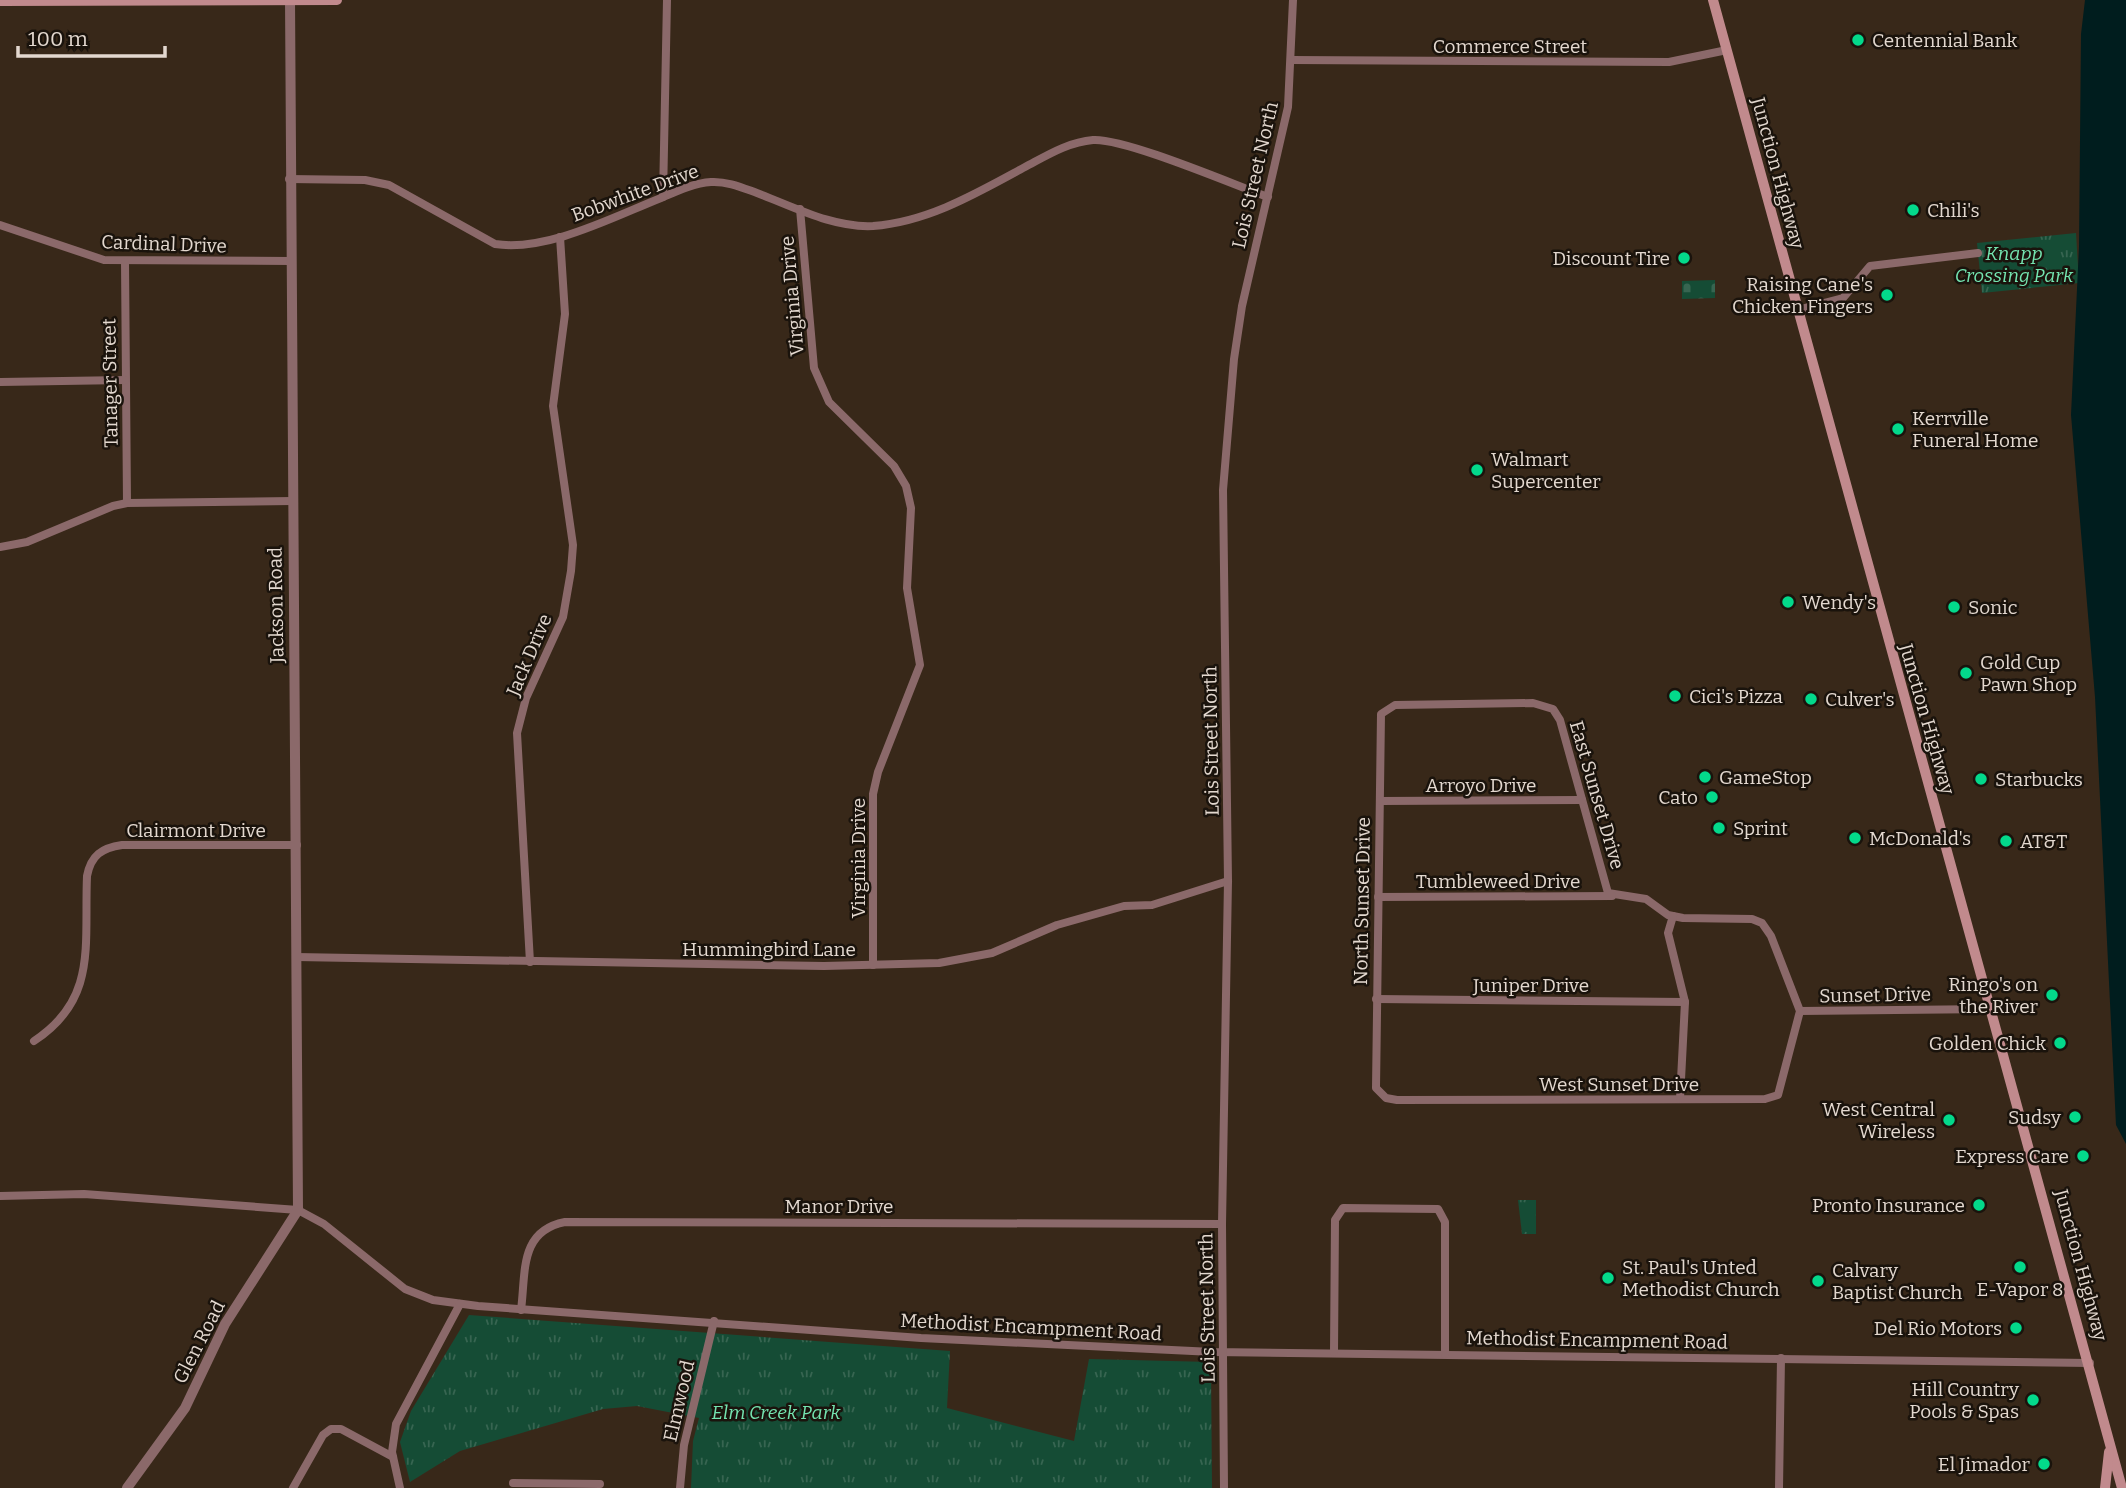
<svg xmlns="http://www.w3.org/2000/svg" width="2126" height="1488" font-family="Bitter,serif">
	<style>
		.grass { fill: url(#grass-tufts) }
		.cemetery { fill: url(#cemetery-stones) }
		.water { fill: #001d1e }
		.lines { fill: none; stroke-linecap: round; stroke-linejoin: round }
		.minor { stroke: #8b696a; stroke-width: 8 }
		.tertiary { stroke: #8b696a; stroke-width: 10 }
		.secondary { stroke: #c18a8d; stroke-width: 10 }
		.poi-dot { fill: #03d98b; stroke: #1a130c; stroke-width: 2.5 }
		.labels { text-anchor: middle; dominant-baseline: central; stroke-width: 5; stroke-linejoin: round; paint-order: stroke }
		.poi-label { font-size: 19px; fill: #e3d8cf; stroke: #1a130c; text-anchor: start }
		.street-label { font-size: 19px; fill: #e3d8cf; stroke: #1a130c }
		.park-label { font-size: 19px; font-style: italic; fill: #74e4b0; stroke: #1a130c }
	</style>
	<defs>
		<pattern id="grass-tufts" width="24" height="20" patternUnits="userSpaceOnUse" patternTransform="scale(1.75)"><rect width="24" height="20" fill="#154c35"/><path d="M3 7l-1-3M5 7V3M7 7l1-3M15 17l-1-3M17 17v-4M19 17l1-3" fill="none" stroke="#376551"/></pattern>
		<pattern id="cemetery-stones" width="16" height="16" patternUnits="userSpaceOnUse" patternTransform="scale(1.75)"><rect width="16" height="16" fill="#154c35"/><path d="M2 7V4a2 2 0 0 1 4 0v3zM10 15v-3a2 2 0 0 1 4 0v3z" fill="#376551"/></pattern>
	</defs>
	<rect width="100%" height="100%" fill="#382819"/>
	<g class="grass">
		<path d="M2076 233 2079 283 1982 293 1977 243Z"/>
		<path d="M1518 1200H1536V1234H1522Z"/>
		<path d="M469 1315 950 1351 947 1408 1074 1441 1089 1359 1211 1362 1212 1488H691L693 1441 699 1418 637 1406 603 1409 460 1451 410 1482 400 1442 411 1411Z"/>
	</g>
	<path class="cemetery" d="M1715 280V298L1682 299V281Z"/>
	<path class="water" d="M2085 0H2126V1144L2116 1125 2095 697 2071 415 2079 247 2081 34Z"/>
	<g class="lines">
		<g class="minor">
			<path d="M1291 60 1669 62 1727 50"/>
			<path d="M289 179 365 180 389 185 495 244C547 252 613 217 661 198 677 191 694 183 711 182 727 181 743 188 757 193 794 207 833 228 873 226 928 222 977 193 1025 167 1046 156 1068 142 1093 140 1125 138 1232 184 1268 197"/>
			<path d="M663 197 667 0"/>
			<path d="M800 209 814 368 829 402 894 466 906 486 911 508 907 588 920 665 878 772 873 794V965"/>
			<path d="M0 225 104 260 291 261"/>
			<path d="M125 262 127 503"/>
			<path d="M1797 310 1843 298 1870 266 1978 253"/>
			<path d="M0 382 125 380"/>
			<path d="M0 547 27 542 113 506 127 503 292 501"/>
			<path d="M1533 703 1553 709 1560 720 1608 893 1646 899 1668 915 1683 918 1752 919 1762 923 1771 936 1800 1011 1778 1095 1765 1099 1397 1100 1386 1098 1376 1088 1381 714 1395 705Z"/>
			<path d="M1380 801 1582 800"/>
			<path d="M1378 897 1612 896"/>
			<path d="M1673 916 1668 933 1685 1002 1680 1099"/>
			<path d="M296 957 824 966 939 963 992 953 1057 925 1124 906 1152 905 1228 881"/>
			<path d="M530 962 517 733 526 698 563 617 571 571 573 545 553 406 565 314 560 237"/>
			<path d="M1376 999 1685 1002"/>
			<path d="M1800 1011 1992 1009"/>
			<path d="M34 1041C98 999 84 945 87 876 91 855 102 848 122 845H297"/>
			<path d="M0 1196 84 1194 298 1210 324 1224 405 1289 433 1300 478 1306 921 1338 1213 1352 2090 1363"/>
			<path d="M521 1310C526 1272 519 1231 565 1222L1222 1224"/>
			<path d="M1334 1352 1335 1220 1343 1208 1438 1209 1445 1222V1354"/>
			<path d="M513 1483 600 1484"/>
			<path d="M293 1488 323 1435 331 1429H341L393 1457"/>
			<path d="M400 1488 392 1452 396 1424 460 1304"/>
			<path d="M680 1488 684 1445 714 1321"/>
			<path d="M1224 1488 1222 1224 1228 881 1223 490 1234 359 1242 306 1288 107 1293 0"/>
			<path d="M1779 1488 1781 1358"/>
		</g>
		<path class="tertiary" d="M127 1488 185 1408 225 1324 298 1210 290 0"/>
		<g class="secondary">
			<path d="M1713 0 2122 1488"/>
			<path d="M0 1 337 0"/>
			<path d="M2105 1488 2109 1452"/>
		</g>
	</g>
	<g class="poi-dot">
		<circle cx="1858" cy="40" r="7"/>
		<circle cx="1913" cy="210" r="7"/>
		<circle cx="1684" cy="258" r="7"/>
		<circle cx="1887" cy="295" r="7"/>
		<circle cx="1898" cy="429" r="7"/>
		<circle cx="1477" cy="470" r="7"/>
		<circle cx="1788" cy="602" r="7"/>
		<circle cx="1954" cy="607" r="7"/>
		<circle cx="1966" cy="673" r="7"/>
		<circle cx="1675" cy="696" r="7"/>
		<circle cx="1811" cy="699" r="7"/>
		<circle cx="1705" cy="777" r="7"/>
		<circle cx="1981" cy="779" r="7"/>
		<circle cx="1712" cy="797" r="7"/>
		<circle cx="1719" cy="828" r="7"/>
		<circle cx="1855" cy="838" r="7"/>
		<circle cx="2006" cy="841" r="7"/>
		<circle cx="2052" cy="995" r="7"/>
		<circle cx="2060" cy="1043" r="7"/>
		<circle cx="2075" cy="1117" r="7"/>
		<circle cx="1949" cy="1120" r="7"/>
		<circle cx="2083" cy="1156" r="7"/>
		<circle cx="1979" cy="1205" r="7"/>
		<circle cx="2020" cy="1267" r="7"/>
		<circle cx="1608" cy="1278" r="7"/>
		<circle cx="1818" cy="1281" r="7"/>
		<circle cx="2016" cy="1328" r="7"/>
		<circle cx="2033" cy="1400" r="7"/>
		<circle cx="2044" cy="1464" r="7"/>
	</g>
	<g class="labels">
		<g class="poi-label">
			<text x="1872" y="40">Centennial Bank</text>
			<text x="1927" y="210">Chili's</text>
			<text x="1670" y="258" text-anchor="end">Discount Tire</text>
			<text x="1873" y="284" text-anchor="end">Raising Cane's<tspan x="1873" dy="22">Chicken Fingers</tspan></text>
			<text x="1912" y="418">Kerrville<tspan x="1912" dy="22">Funeral Home</tspan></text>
			<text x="1491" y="459">Walmart<tspan x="1491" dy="22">Supercenter</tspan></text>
			<text x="1802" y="602">Wendy's</text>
			<text x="1968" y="607">Sonic</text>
			<text x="1980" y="662">Gold Cup<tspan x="1980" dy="22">Pawn Shop</tspan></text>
			<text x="1689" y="696">Cici's Pizza</text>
			<text x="1825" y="699">Culver's</text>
			<text x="1719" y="777">GameStop</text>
			<text x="1995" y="779">Starbucks</text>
			<text x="1698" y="797" text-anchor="end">Cato</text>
			<text x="1733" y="828">Sprint</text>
			<text x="1869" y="838">McDonald's</text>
			<text x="2020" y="841">AT&amp;T</text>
			<text x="2038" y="984" text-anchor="end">Ringo's on<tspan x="2038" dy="22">the River</tspan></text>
			<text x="2046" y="1043" text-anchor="end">Golden Chick</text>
			<text x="1935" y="1109" text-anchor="end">West Central<tspan x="1935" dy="22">Wireless</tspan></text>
			<text x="2061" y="1117" text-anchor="end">Sudsy</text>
			<text x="2069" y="1156" text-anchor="end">Express Care</text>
			<text x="1965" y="1205" text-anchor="end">Pronto Insurance</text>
			<text x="1622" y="1267">St. Paul's Unted<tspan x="1622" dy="22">Methodist Church</tspan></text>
			<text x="1832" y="1270">Calvary<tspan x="1832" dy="22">Baptist Church</tspan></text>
			<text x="2020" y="1289" text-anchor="middle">E-Vapor 8</text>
			<text x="2002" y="1328" text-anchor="end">Del Rio Motors</text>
			<text x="2019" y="1389" text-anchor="end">Hill Country<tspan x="2019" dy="22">Pools &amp; Spas</tspan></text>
			<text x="2030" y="1464" text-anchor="end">El Jimador</text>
		</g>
		<g class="street-label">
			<text x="1510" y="46">Commerce Street</text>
			<text transform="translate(1778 173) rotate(75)">Junction Highway</text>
			<text transform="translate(1255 175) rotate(-77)">Lois Street North</text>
			<text transform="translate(635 193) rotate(-20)">Bobwhite Drive</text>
			<text transform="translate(164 244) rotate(2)">Cardinal Drive</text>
			<text transform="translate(792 296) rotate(-95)">Virginia Drive</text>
			<text transform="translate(110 383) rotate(-91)">Tanager Street</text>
			<text transform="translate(276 605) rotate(-91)">Jackson Road</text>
			<text transform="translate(529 655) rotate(-67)">Jack Drive</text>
			<text transform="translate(1927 719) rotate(74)">Junction Highway</text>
			<text transform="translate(1211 741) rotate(-91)">Lois Street North</text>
			<text x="1481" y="785">Arroyo Drive</text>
			<text transform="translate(1597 795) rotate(74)">East Sunset Drive</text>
			<text x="196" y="830">Clairmont Drive</text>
			<text transform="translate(858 858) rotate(-90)">Virginia Drive</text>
			<text x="1498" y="881">Tumbleweed Drive</text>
			<text transform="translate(1362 901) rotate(-89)">North Sunset Drive</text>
			<text x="769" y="949">Hummingbird Lane</text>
			<text x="1531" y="985">Juniper Drive</text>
			<text transform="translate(1875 995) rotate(-1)">Sunset Drive</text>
			<text x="1619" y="1084">West Sunset Drive</text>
			<text x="839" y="1206">Manor Drive</text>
			<text transform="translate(2081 1265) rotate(75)">Junction Highway</text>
			<text transform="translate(1207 1308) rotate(-91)">Lois Street North</text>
			<text transform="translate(1031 1327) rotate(3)">Methodist Encampment Road</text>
			<text transform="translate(1597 1340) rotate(1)">Methodist Encampment Road</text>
			<text transform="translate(199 1342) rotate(-63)">Glen Road</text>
			<text transform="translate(679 1401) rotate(-77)">Elmwood</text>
		</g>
		<g class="park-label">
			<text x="2014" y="253">Knapp<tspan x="2014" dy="22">Crossing Park</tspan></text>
			<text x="776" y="1412">Elm Creek Park</text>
		</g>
	</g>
	<path d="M18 46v10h147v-10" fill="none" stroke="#e3d8cf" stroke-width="3.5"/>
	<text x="28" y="46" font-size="21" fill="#e3d8cf" stroke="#1a130c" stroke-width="5" paint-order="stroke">100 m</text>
</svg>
